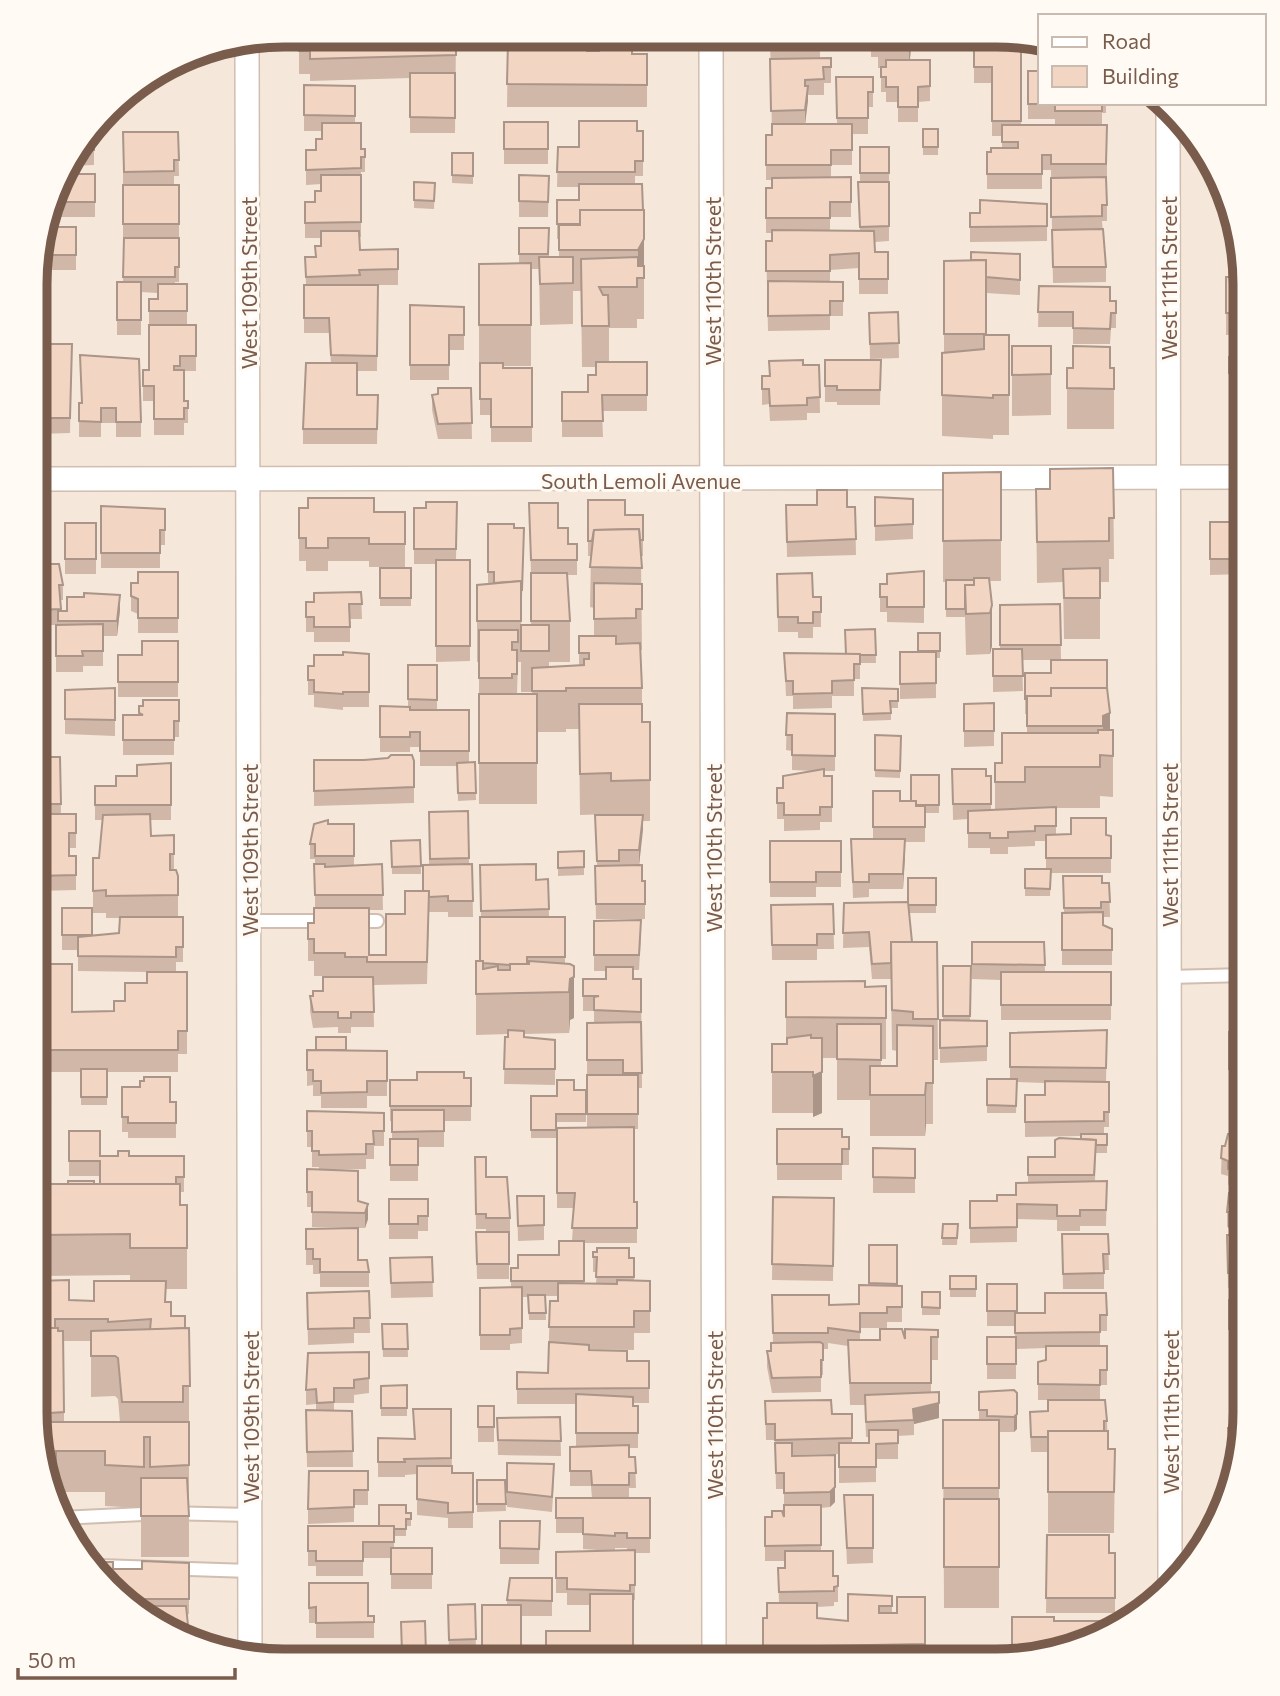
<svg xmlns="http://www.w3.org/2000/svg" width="1280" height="1696" font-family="Commissioner,sans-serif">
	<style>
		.residential { fill: #f5e8da }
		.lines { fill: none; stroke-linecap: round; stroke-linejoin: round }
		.service-casing { stroke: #d1beb0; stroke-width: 16 }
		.minor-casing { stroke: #d1beb0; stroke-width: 26 }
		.service { stroke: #fff; stroke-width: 12 }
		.minor { stroke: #fff; stroke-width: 23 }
		.wall { fill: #d1b7a8; fill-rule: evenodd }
		.shaded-wall { fill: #aa9588 }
		.building { fill: #f3d5c3; stroke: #aa9588; stroke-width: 2 }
		.labels { text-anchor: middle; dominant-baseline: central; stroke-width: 6; stroke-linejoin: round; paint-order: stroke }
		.street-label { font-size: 21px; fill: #7a5c4d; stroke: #fffaf3 }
		.rim { fill: none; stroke: #7a5c4d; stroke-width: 9 }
	</style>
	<rect width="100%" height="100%" fill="#fdf6ec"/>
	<path class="residential" d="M284 35 1029 37 1040 42V103H1161L1219 174 1245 284 1244 1428 1203 1551 1106 1635 996 1661 252 1659 145 1619 61 1522 35 1412 37 251 68 160 120 97 204 48Z"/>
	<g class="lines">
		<g class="service-casing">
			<g id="service">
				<path d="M249 921H329"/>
				<path d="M354 921H377"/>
				<path d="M1169 977 1245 975"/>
				<path d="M60 1518 164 1513 250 1515"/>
				<path d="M99 1566 250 1571"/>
			</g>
		</g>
		<g class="minor-casing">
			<g id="minor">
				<path d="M711 36 714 1660"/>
				<path d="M247 41 250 1658"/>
				<path d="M1168 111 1170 1579"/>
				<path d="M37 479 1245 477"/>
			</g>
		</g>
		<use href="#service" class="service"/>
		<use href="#minor" class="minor"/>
	</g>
	<g class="wall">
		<path d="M299 35 456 36 455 133H410V78L310 81V74H299Z"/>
		<path d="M513 36H554V41L587 51H599L598 36H642V49H632V54H647V107H507L508 41H514Z"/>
		<path d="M770 36 820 37V58H831V83H824V95H808L805 124H837L836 77H873V107H868V134H852V165H831V177H851V217H830V231H860L858 182H860V147H889V241L875 242V252H888V294H859V268L830 270V282L843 301V316H830V330L768 331 766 241H772V233H766V188H772V180H766V135H772Z"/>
		<path d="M871 37H912L910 60H930V101L918 102V122H898V102H886V92H881V68H878V57H871Z"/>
		<path d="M1021 41V125H1055V119H1028V71L1040 103H1106V113H1102V125H1107V221H1102L1106 267V282L1053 283 1051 170H1042V189H987V152H991L1002 148V136H992V83H974V43Z"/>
		<path d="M304 85 355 86V123L361 149H365V172H361V237H359L360 250 398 249V285H367H378L377 371H357V395H378L377 444H303V429L331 363 329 333H304V285H306L305 257H315L321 246V238H305V202H315L321 191V184L306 185V150H316L322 139V131H304Z"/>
		<path d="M119 98V112H107Z"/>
		<rect x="504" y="122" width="44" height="42"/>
		<path d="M94 128V165L69 166V174H95V217H51V209L68 160Z"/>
		<rect x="923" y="129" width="15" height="26"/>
		<path d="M637 131H643V176H635V184L643 210H644V319H637V328H609V362H647V411H602L603 437H562V392H588L596 375V367H582L581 291H573V324L540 325 539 269H531V366H503V368H532V442H491V415H480V366H479V264H519V228H549V257H559V239H557V200H579V187H557L558 147H579Z"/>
		<path d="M123 132H178L179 176H174V185H179V282H175V284H187V325H196V371H184V401H188V423H184V435H154V401H143V370H149V299H158V293L141 292V335H117V282H123Z"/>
		<path d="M452 153H473V184L452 183Z"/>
		<path d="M519 175 549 176 548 217H519Z"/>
		<path d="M414 182 435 183 434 209 414 208Z"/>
		<path d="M1047 204V241L970 242V213Z"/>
		<path d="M76 227V270H50V275H37V251Z"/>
		<path d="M1235 242 1245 284V335H1226V277H1235Z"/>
		<path d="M1020 254V295L986 293V335H1009V435H993V439L942 436V353H944V261L971 260Z"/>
		<path d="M1039 286 1110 301H1116V328H1111L1110 344H1073V327H1038Z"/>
		<path d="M410 305 464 307V350H449V380H410Z"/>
		<path d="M898 312 899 358 870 359 869 313Z"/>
		<rect x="37" y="322" width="3" height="43"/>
		<path d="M1245 338V389H1229V357H1235Z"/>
		<path d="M72 344 70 433 37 434V366H44Z"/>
		<path d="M1012 346H1051V415L1012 416Z"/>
		<path d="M80 355 141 422V437H116V423H101V437H79V403H82Z"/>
		<path d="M825 360H881L880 405H837V402H825Z"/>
		<path d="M803 365H819L820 413H807V420L770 421 769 404 762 405V376H769Z"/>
		<rect x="1067" y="368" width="47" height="61"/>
		<path d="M471 388 472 439H438L432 410V395Z"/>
		<rect x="1236" y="391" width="9" height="46"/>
		<path d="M1113 468 1114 559H1109V582H1100V639H1064L1063 582 1037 583 1036 489H1050Z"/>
		<path d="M1001 472V581H990L992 646 990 654 966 655 965 617H946V582H943V473Z"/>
		<path d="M875 497 913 499V539L875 541Z"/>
		<path d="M588 500 625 515H643V556H641L642 650H640L642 688V722L650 780V821H643L639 865 642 881H645V919H596L595 866H597L595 815 611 814 580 815 579 729H566V732H537V804H479V662H477V585L488 584V524L514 528 524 544 521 625H531V575L529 503 558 528 568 544H577V575H567L570 621V662H549V667L579 665V636H594V608L590 607 591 556H588ZM518 662H521V692H532V694H517Z"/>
		<path d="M457 502 456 560H470V661L436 662V564H414V508H426Z"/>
		<path d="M786 505 855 507 856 555 787 557Z"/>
		<path d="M101 506 165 509V545H160V568H101Z"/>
		<path d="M299 508 374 512H405V567H369V561H328V571H306V561H299Z"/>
		<path d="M37 509 43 527H50V556L37 557Z"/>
		<path d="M1210 522H1245V574L1210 575Z"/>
		<rect x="65" y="523" width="31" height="51"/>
		<path d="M37 564 63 585V600H60L61 611 120 610 117 636H103V666H83V672H56V625H36Z"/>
		<rect x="380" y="568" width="31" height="38"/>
		<path d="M924 571V623L887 622V612H880V584H887Z"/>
		<path d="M178 572V633H138V614L131 611V583H138Z"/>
		<path d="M777 574 813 597H821V627H813V638H798V632H778Z"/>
		<path d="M361 592 362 619H350V642H314V632H306V602H314Z"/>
		<path d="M1060 604 1061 660H1022L1023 691 993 692V649H1000V605Z"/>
		<path d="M875 629 876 663H860V679H854V696H832V708L793 709V696H786L784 653 845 654Z"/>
		<path d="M918 633H940V658H936V698L900 699V652H918Z"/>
		<path d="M178 641V697H118V655H142Z"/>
		<path d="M1235 646H1245V700H1238Z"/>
		<path d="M369 654V707H343V710L314 707V695H308V666H314Z"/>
		<rect x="36" y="656" width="11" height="44"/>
		<path d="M408 665H437V710H469V763L475 762 476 800 458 801 457 766H420V747H410V752H380V706L408 707Z"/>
		<path d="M1025 673 1107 688 1110 730H1113V797L1100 796V808H1056V834L1111 836V873H1051L1050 896H1025V869H1046V841H1035V846L1008 847V854H990V848H968V819L953 820 952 769 986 776H991V810H995V763H1002L1027 733V714H1025Z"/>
		<path d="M115 688V736L65 734V690Z"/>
		<path d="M862 688 898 689V708H891V720L863 721Z"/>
		<path d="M179 700V737H174V755H123V715H139V706Z"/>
		<path d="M994 703V746L964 747V704Z"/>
		<path d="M1234 706H1245V759H1244V748L1235 743Z"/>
		<path d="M787 713 835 714V771H824V776H832V822H820V830L784 831V819H777V788H783L813 771 792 770V751L786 750Z"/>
		<path d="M875 735 901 736 900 778 875 777Z"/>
		<path d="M37 749 48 757H60L61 814H76V848H69V856H76V890L36 891V830L41 819H36Z"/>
		<path d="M314 760 414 761V803L314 806Z"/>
		<path d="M171 763V820H150L151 836 174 835V870L178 876V917H183V962H176V972H187V1054H178V1072H107V1105H81V1072H36V964L72 1012 114 1011 147 983V972L78 971V950H62V908H92V936L119 933 120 918H106V913H93V858H99L103 820H95V786H116L137 776Z"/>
		<path d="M1234 765H1245V819H1237Z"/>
		<path d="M939 775V813H925V842H905L903 889H869V897L853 898 851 839H873V791L900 801H911Z"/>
		<path d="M468 811 469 864H472L473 917H448V912H429L427 984 373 985 374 1027H351V1033H338V1027L313 1028 310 1011V996H313L323 991 345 977V976H314V961H308V923H314L315 908V859H310V844L328 824H354V865L382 864 383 910H369V955H386L405 914 423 891 429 865V812Z"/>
		<path d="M1234 823H1245V957H1231V917L1241 867 1239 859H1234Z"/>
		<path d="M420 840 421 874H392L391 841Z"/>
		<path d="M770 841H841V887H816V897H770Z"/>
		<path d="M584 851V875L558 876V852Z"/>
		<path d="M480 865 536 880 548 879 549 917H565V963L574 1007V1018L570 1020 569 1033 524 1034V1037L555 1040V1085L504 1084 505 1037H508V1034L476 1035V961H480L481 917Z"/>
		<path d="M1063 876 1102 883H1109L1110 917H1103V925L1112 929V965H1062V913H1064Z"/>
		<path d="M936 878V913H909L912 942H937L938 1060H933V1124H926L925 1136H870V1100H837V1058H822V1113L813 1117V1113H772V1044H786V982L865 987 886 986V1059H881V1066H897V1051L892 1050 891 979H872L869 947 843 948 844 903 908 902Z"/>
		<path d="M833 904 834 949H817V960H772L771 905Z"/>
		<path d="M594 921 641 936 639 970H633V979H641L642 1088H638V1129H634V1202H637V1243H584V1283H596L597 1272H593V1252L634 1258V1280L650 1281V1333H634V1350L589 1349 627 1361H649V1403H633V1406H638V1448H629V1457H635L636 1488H629V1498H650V1553H635V1600H633L590 1631V1605H567V1593H556V1552L612 1551 583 1549V1533H556V1498H592L591 1486H570V1447H576V1404H517V1372L548 1373 550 1301H558V1296H545L546 1320H529L528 1297H522V1343L510 1344V1350H480V1288L511 1287V1268H518L559 1255 572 1241 574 1208H557V1128H587V1023H594V1011H583V979H606V971H594ZM615 1548H627V1551H615Z"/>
		<path d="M972 942H1044L1045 972H1111V1020H1001V980L972 979Z"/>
		<path d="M943 966H971L970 1021H987V1061L940 1063V1020H943Z"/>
		<path d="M1245 982V1110H1229L1230 1006 1243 996Z"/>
		<path d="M1107 1030 1106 1082H1109V1127H1104V1134H1107V1153H1096L1095 1181H1107L1106 1226H1080V1231H1057V1220L1017 1219V1242L970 1243V1201H997L1016 1195 1028 1183V1157H1055L1081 1139V1136L1025 1137V1095H1045V1083L1017 1082 1016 1113H987V1079H1010V1033Z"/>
		<path d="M307 1050 387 1051V1096H367V1108H321V1096H313V1085L307 1086Z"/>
		<path d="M471 1078V1121H444V1147H418V1181H390V1139H392V1121H390V1080Z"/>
		<path d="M122 1087 170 1102H176V1138H128V1132H122Z"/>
		<path d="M36 1090 46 1103 50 1118 46 1139H36Z"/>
		<path d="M574 1090H586V1122H556V1138H531V1096H557Z"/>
		<path d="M307 1111 384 1113V1146H374V1159H366V1169L320 1170 358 1201 368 1219 365 1228 312 1227V1207H307V1169L319 1170V1167H312V1147H307Z"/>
		<path d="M777 1129 849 1137V1165H842V1180H777Z"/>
		<path d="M69 1131 100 1156H184V1192H180V1205H187V1289H166V1302L171 1316 185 1328H189V1557H141V1508L105 1506V1492H56V1501L35 1412V1281L69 1300 94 1301 130 1281V1275L42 1276V1184H100V1176H69ZM64 1341H91V1397L115 1396 118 1399 120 1422H64Z"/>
		<path d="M1245 1134V1185H1228V1176L1221 1174 1222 1146H1225Z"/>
		<path d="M873 1148 915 1149V1193H873Z"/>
		<path d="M475 1157 510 1218V1233H509V1279H477L476 1232H486V1229H476Z"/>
		<path d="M1245 1194 1244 1288H1228L1227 1235H1229V1227H1227V1212Z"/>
		<path d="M517 1196H544V1240L518 1241Z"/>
		<path d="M773 1197 834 1198 833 1281 772 1280Z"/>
		<path d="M389 1199H428V1231H418V1239H389Z"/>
		<path d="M943 1224H958L957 1245H942Z"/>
		<path d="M306 1229 358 1260 369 1272V1287H320V1274H313V1265H306Z"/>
		<path d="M1062 1234H1108L1109 1270H1104V1289H1063Z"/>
		<path d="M869 1245H897V1286H902V1322H887V1328H860V1340L905 1339 938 1330V1360H931V1392L939 1418 914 1424V1435L898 1436V1459H876V1482L839 1483V1454L792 1455V1456L835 1455V1502L830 1507 821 1508V1551L833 1576H838V1602H834V1606L817 1607V1618L848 1621 892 1596V1613H897L925 1597V1661L763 1660V1618H767L779 1603 778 1568H785V1561H765V1517H784V1489H776L775 1440H766L765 1401 832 1414H852V1443H869V1437H866L865 1405H850L848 1346 828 1343V1349H823V1375H821V1392L772 1393 767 1367V1351H771L773 1343 772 1295 829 1305 859 1304 869 1285Z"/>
		<path d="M432 1257 433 1297 391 1298 390 1258Z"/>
		<rect x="950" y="1276" width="26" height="21"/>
		<path d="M987 1284H1017V1313L1107 1315V1331H1100V1346H1107V1385H1100V1400L1107 1421 1108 1449H1115L1114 1533H1048V1452H1031L1030 1427 1048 1411V1400H1038V1362L1046 1360V1348L1016 1349V1379H987V1337H1015V1326H987Z"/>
		<path d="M369 1291 370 1333H354V1343L308 1345 307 1293Z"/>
		<rect x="922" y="1292" width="18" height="23"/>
		<path d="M1229 1300H1244V1404H1230V1376H1234L1238 1370 1243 1355V1351H1229Z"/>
		<path d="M382 1324H407L408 1357H383Z"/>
		<path d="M369 1352V1393L354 1395V1403H334V1411H352L353 1467H307L306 1410 316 1411V1404L306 1405V1390Z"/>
		<path d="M407 1385V1416H381V1386Z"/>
		<path d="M1014 1390 1017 1429 1014 1432H999V1608H944L943 1420H979V1392Z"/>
		<rect x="478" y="1406" width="16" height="36"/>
		<path d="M413 1409H451L452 1473H473V1528H448V1518L417 1515V1474L405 1475V1477H378V1438L414 1439Z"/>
		<path d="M560 1417 561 1456 498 1455 497 1418Z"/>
		<path d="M1228 1428H1244L1228 1477Z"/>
		<path d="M507 1463 554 1479 552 1512 507 1507Z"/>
		<path d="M368 1471V1505H354V1522L308 1524V1509Z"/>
		<path d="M477 1480H505L506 1511 477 1512Z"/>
		<path d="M844 1495H873V1563L847 1564Z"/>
		<path d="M406 1513H411V1526H406V1536H394V1548H432V1589H391V1558H363V1576H316V1566H308V1526H379Z"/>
		<path d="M500 1521H540L539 1564H500Z"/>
		<path d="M1047 1535 1109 1553H1115V1613H1046Z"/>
		<path d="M96 1562 113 1569H142L189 1563V1614L145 1619Z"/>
		<path d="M552 1578V1616H521L507 1605V1600Z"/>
		<path d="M309 1583 368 1616H374V1638H316V1623H309Z"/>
		<path d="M475 1604 476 1655H449L448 1605Z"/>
		<path d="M1012 1617 1054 1621 1102 1636 1012 1657Z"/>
		<path d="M425 1621 426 1659H308L401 1658V1622Z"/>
	</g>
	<g class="shaded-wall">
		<path d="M909 37H912L909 68Z"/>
		<path d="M808 86V101L805 125V110Z"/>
		<path d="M644 239V278H638V250Z"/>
		<path d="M120 595V610L117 636V621Z"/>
		<path d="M992 605V646L990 654V613Z"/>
		<path d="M1110 713V754L1103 755V716Z"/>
		<path d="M643 815V830L639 866V850Z"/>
		<path d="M905 839V854L903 889V874Z"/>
		<path d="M574 966V1018L570 1020 569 1033V992L570 979Z"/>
		<path d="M822 1072V1113L813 1117V1076Z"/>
		<path d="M926 1083V1124L925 1136V1095Z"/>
		<path d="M50 1103V1118L46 1139V1124Z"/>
		<path d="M368 1204V1219L365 1228V1213Z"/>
		<path d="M939 1403V1418L914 1424 913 1409Z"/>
		<path d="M1017 1414V1429L1014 1432V1417Z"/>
		<path d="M835 1487V1502L830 1507V1492Z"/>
	</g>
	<g class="building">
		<path d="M299 35 456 36V55L310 59V51H299Z"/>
		<rect x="514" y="36" width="40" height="2"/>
		<path d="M508 41H539V50H553V41H587V51H599V41L632 42V54H647V85L507 84Z"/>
		<path d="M1021 41V121H992V67H974V43Z"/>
		<path d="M831 58V67H823L824 79 805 80V86H808L805 110 771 111 770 59Z"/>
		<path d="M886 60H930V86L918 87V107H898V87H886V77H881V67H886Z"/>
		<path d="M1028 71H1040V103H1102V111H1055V104H1028Z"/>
		<path d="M410 73H455V118L410 117Z"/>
		<path d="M836 77H873V92H868V118H837Z"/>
		<path d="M304 85 355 86V116L304 115Z"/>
		<path d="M579 121H637V131H643V161H635V172H557L558 147H579Z"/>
		<rect x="504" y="122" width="44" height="27"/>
		<path d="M322 123H361V149H365V157H361V168L306 170V150H316V139H322Z"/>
		<path d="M772 124H852V150H831V165H766V135H772Z"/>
		<path d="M1002 125H1107L1106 164H1051V155H1042V174H987V152H991V148H1018V142H1002Z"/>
		<path d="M94 128V150H76Z"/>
		<rect x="923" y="129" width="15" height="18"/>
		<path d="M123 132H178L179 160H174V171L124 172Z"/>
		<rect x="860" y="147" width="29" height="26"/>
		<path d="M452 153H473V176L452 175Z"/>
		<path d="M63 174H95V202H54Z"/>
		<path d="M321 175H361V222L305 223V202H315V191H321Z"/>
		<path d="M519 175 549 176 548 202 519 201Z"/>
		<path d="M851 177V202H830V218H766V188H772V178Z"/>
		<path d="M1106 177 1107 205H1102V216L1051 217V178Z"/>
		<path d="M414 182 435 183 434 201 414 200Z"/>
		<path d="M858 182H889V226L860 227Z"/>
		<path d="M579 184H642L643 210H580V224H557V200H579Z"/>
		<rect x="123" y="185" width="56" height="39"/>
		<path d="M980 200 1047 204V226L970 227V213H980Z"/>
		<path d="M580 210H644V239L638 250H559V225H580Z"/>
		<path d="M45 227H76V255H50V259L37 260V251Z"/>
		<path d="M519 228H549L548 254H519Z"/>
		<path d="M1103 229 1106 267H1053L1052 230Z"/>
		<path d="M772 230 874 231 875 252H888V279H859V253L830 255V271H766V241H772Z"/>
		<path d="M321 231H359L360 250 398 249V269L359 270 360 275 306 277 305 257H316L315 246H321Z"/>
		<path d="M124 238H179V267H175V277H123Z"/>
		<path d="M1235 242 1240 263H1235Z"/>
		<path d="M971 252 1020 254V280L986 277V260H971Z"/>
		<path d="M539 257H573V283L540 284Z"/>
		<path d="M638 257V266H644V278H637V287H599L603 295H608L609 326H582L581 259Z"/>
		<path d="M986 260V334H944V261Z"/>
		<path d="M531 263V325H479V264Z"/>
		<path d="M1226 277H1243L1245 284V313H1226Z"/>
		<path d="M768 281 843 282V301H830V315L768 316Z"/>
		<rect x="117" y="282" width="24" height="38"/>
		<path d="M158 284H187V311H149V299H158Z"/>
		<path d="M304 285H378L377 356 331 355 329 318H304Z"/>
		<path d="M1039 286 1110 287V301H1116V313H1111L1110 329 1073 328V312H1038Z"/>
		<path d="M410 305 464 307V335H449V365H410Z"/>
		<path d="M898 312 899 343 870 344 869 313Z"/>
		<rect x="37" y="322" width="3" height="28"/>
		<path d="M149 325H196V356H180V366H174V370H184V401H188V408H184V419H154V386H143V370H149Z"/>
		<path d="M984 335H1009V395H993V398L942 395V353L984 349Z"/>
		<path d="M1235 338H1245V374L1229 373V357H1235Z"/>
		<path d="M48 344H72L70 418H37V366H44Z"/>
		<path d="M1012 346H1051V374L1012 375Z"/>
		<path d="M1073 346 1110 347V368H1114V389L1067 388V368H1073Z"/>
		<path d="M80 355 139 359 141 422H116V408H101V422L79 421V403H82Z"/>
		<path d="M803 360V365H819L820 397 807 398V405L770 406 769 389H762V376H770L769 361Z"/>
		<path d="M825 360H881L880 390H837V386H825Z"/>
		<path d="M596 362H647V395H602L603 421H562V392H588V375H596Z"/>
		<path d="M306 363H357V395H378L377 429H303Z"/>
		<path d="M480 363H503V368H532V427H491V399H480Z"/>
		<path d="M438 388H471L472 423 438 424 432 395 438 394Z"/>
		<rect x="1236" y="391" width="9" height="30"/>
		<path d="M1113 468 1114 518H1109V541L1037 542 1036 489H1050V469Z"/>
		<path d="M1001 472V540L943 541V473Z"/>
		<path d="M817 490H847V507H855L856 539 787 542 786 505H817Z"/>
		<path d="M875 497 913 499V524L875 526Z"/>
		<path d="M308 498H374V512H405V544H369V538H328V548H306V538H299V508H308Z"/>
		<path d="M588 500H625V515H643V540H640L639 529 594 530 592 541H588Z"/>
		<path d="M426 502H457L456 549H414V508H426Z"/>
		<path d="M529 503H558V528H568V544H577V560H531Z"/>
		<path d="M101 506 165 509V530H160V553H101Z"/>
		<path d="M37 509H43V527H50V541L37 542Z"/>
		<rect x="1210" y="522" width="35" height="37"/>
		<rect x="65" y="523" width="31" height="36"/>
		<path d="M488 524H514V528H524L522 590H521V581L494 583V572H488Z"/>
		<path d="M639 529 642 568 590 567 594 530Z"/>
		<rect x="436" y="560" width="34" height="86"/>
		<path d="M37 564H59L63 585H59L61 609 37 610Z"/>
		<rect x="380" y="568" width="31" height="30"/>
		<path d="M1100 568V598H1064L1063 569Z"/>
		<path d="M924 571V607H887V597H880V584H887V574Z"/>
		<path d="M138 572H178V618H138V599L131 596V583H138Z"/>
		<path d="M531 573H567L570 621H531Z"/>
		<path d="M812 573 813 597H821V612H813V623H798V617H778L777 574Z"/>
		<path d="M974 578H989L992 605 990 613 966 614 965 585H974Z"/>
		<path d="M946 580H974V585H965V609H946Z"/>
		<path d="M521 581V621H477V585Z"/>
		<path d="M594 583 642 584V609H636V618L594 619Z"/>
		<path d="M361 592 362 604H349L350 627H314V617H306V602H314V593Z"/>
		<path d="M84 593 120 595 117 621H58V611H67V597H84Z"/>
		<path d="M1060 604 1061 645H1000V605Z"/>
		<path d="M103 624V651H82L83 656H56V625Z"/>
		<rect x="521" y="625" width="28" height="26"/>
		<path d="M875 629 876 655H860V654H846L845 630Z"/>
		<path d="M479 630H518V642H512V650H517V674H512V678H479Z"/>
		<rect x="918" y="633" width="22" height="18"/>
		<path d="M579 636H616V644L640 643 642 688H566V691H532V668L584 665V659H589V653H579Z"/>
		<path d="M142 641H178V682H118V655H142Z"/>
		<path d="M1235 646H1245V684H1238Z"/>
		<path d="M993 649H1022L1023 676H993Z"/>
		<path d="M343 652 369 654V692H343V694L314 692V680H308V666H314V655H343Z"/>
		<path d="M900 652H936V683L900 684Z"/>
		<path d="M784 653 860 654V664H854V680L832 681V693L793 694V681H786Z"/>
		<rect x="36" y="656" width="11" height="29"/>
		<path d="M1051 660H1107V688H1051V696H1027V699H1025V673H1051Z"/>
		<path d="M408 665H437V700L408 699Z"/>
		<path d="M115 688V720L65 719V690Z"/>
		<path d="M862 688 898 689V701H890L891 713 863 714Z"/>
		<path d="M1051 688H1107L1110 713 1103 716V726H1027V696H1051Z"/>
		<rect x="479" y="694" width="58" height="69"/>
		<path d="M143 700H179V721H174V740H123V715H143L139 713V706H143Z"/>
		<path d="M994 703V731H964V704Z"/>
		<path d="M579 704H642V722H650V780L611 781V773L580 774Z"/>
		<path d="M380 706 410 707V710H469V751H420V732H410V737H380Z"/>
		<path d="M1234 706H1245V744H1244V733L1235 728Z"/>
		<path d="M787 713 835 714V756L792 755V735H786Z"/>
		<path d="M1098 730H1113V756L1100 755V767H1025V782H995V763H1002V733H1098Z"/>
		<path d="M875 735 901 736 900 771 875 770Z"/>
		<path d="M37 749H48V757H60L61 804H36Z"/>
		<path d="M391 755H412L414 761V787L314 791V760H364L388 758Z"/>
		<path d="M475 762 476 793H458L457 763Z"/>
		<path d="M171 763V805H95V786H116V776H137V765Z"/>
		<path d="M1234 765H1245V803H1237Z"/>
		<path d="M824 769V776H832V807H820V815H784V803H777V788H783V776Z"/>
		<path d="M952 769H986V776H991V804H953Z"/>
		<path d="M911 775H939V805H916V801H911Z"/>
		<path d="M873 791H900V801H916V806H925V827H873Z"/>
		<path d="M1056 807V826H1035V831L1008 832V838H990V833H968V811Z"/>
		<path d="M468 811 469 858 430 859 429 812Z"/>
		<path d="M51 814H76V833H69V856H76V875L36 876 37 822Z"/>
		<path d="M150 814 151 836 174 835V854H170V870H176L178 876V895L106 896V890L93 891V858H99L103 815Z"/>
		<path d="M595 815H643L639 850H619V861H597Z"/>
		<path d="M1071 818H1106V835L1111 836V858H1046V835L1071 834Z"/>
		<path d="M328 820V824H354V856H315V844H310L314 824Z"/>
		<path d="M1234 823H1245V853H1241L1239 844H1234Z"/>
		<path d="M851 839H905L903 874H869V882H853Z"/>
		<path d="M420 840 421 866 392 867 391 841Z"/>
		<path d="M770 841H841V872H816V882H770Z"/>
		<path d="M584 851V867L558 868V852Z"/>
		<path d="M314 864H325V867L382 864 383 895H315Z"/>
		<path d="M472 864 473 901H448V896L429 897V891H423V865Z"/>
		<path d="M536 864V880L548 879 549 909 481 911 480 865Z"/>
		<path d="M642 865V881H645V904H596L595 866Z"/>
		<path d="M1245 867V917H1231L1233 868Z"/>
		<path d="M1025 869H1051L1050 889 1025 888Z"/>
		<path d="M1063 876H1102V883H1109L1110 902H1101V908H1064Z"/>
		<rect x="908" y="878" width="28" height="27"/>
		<path d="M405 891H429L427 962H367V957H345V953H314V939H308V923H314V908H369V955H386V914H405Z"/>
		<path d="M908 902 912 942H891V963L872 964 869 932 843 933 844 903Z"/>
		<path d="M833 904 834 934H817V945H772L771 905Z"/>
		<rect x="62" y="908" width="30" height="27"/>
		<path d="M1103 912V925L1112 929V950H1062V913Z"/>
		<path d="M120 917H183V947H176V957L78 956V937L119 933Z"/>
		<path d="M480 917H565V957H527V964L510 965 483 963V961H480Z"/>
		<path d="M641 920 639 955H594V921Z"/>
		<path d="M891 942H937L938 1019H913V1012L892 1010Z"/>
		<path d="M972 942H1044L1045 965 972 964Z"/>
		<path d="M476 961H483V969L498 966V970H510V964H529V961L570 964 574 966V977L570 979 569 992 476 994Z"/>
		<path d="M36 964H72V1012L114 1011V1001H125V983H147V972H187V1031H178V1050H36Z"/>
		<path d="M943 966H971L970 1016H943Z"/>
		<path d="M606 967H633V979H641V1012L594 1010V997L599 996H583V979H606Z"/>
		<rect x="1001" y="972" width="110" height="33"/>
		<path d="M323 977H373L374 1012H351V1018H338V1012H313L310 996H313V991H323Z"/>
		<path d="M865 981V987L886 986V1018L786 1017V982Z"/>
		<path d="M1243 982H1245V1021H1230V1006L1243 996Z"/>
		<path d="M940 1020 987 1021V1046L940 1048Z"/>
		<path d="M641 1022 642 1073H623V1060H587V1023Z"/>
		<path d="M837 1024H881V1060L837 1059Z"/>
		<path d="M897 1025 933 1026V1083H926L925 1095H870V1066H897Z"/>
		<path d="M508 1030 524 1031V1037L555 1040V1069H504L505 1037H508Z"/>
		<path d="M1107 1030 1106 1068 1010 1067V1033Z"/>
		<rect x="1229" y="1032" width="16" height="37"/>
		<path d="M811 1035V1038H822V1072L813 1076V1072H772V1044H787V1038Z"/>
		<rect x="316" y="1037" width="30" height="13"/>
		<path d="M307 1050 387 1051V1081H367V1092L321 1093V1081H313V1070H307Z"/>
		<rect x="81" y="1069" width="26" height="28"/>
		<path d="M417 1072H464V1078H471V1106H390V1080H417Z"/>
		<rect x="587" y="1075" width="51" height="39"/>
		<path d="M144 1077H170V1102H176V1123H128V1117H122V1087H140V1081H144Z"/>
		<path d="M987 1079H1017L1016 1106 987 1105Z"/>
		<path d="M557 1080H574V1090H586V1114H556V1130H531V1096H557Z"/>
		<path d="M1045 1081 1109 1082V1112H1104V1121L1025 1122V1095H1045Z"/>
		<path d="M36 1090H46V1103H50L46 1124H36Z"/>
		<path d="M392 1110H444V1131L392 1132Z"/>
		<path d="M307 1111 384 1113V1131H373L374 1144H366V1154L319 1155V1151H312V1131H307Z"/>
		<path d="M634 1127V1202H637V1228H572L575 1193H557V1128Z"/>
		<path d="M777 1129H842V1137H849V1149H842V1164H777Z"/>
		<path d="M69 1131H100V1156H118V1151H129V1156H184V1177H176V1184H100V1161H69Z"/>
		<path d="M1081 1134H1107V1145H1096V1140L1081 1139Z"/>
		<path d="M1228 1134H1245V1170L1228 1169V1161L1221 1158 1222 1146H1225Z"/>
		<path d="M1059 1138 1096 1140 1094 1175H1028V1157H1055V1140Z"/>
		<rect x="390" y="1139" width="28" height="26"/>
		<path d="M873 1148 915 1149V1178L873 1177Z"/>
		<path d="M475 1157H486V1177H507L510 1218H486V1214H476Z"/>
		<path d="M307 1169 358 1171V1201L368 1204 365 1213 312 1212V1192H307Z"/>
		<rect x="68" y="1181" width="26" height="3"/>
		<path d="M1107 1181 1106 1210H1080V1216H1057V1205L1017 1204V1227L970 1228V1201H997V1195H1016V1183Z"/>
		<path d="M42 1184H180V1205H187V1248H130V1234L42 1235Z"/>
		<path d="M1229 1193 1245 1194V1226L1229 1227V1212H1227Z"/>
		<path d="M517 1196H544V1225L518 1226Z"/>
		<path d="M773 1197 834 1198 833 1266 772 1264Z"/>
		<path d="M389 1199H428V1216H418V1224H389Z"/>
		<path d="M943 1224H958L957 1238H942Z"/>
		<path d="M358 1228V1260H367L369 1272H320V1259H313V1249H306V1229Z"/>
		<path d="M476 1232H509V1264H477Z"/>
		<path d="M1062 1234H1108L1109 1254H1103L1104 1273 1063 1274Z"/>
		<path d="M1227 1235H1245V1273H1228Z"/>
		<path d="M559 1241H584V1281H511V1268H518V1255H559Z"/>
		<path d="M869 1245H897V1284L869 1283Z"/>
		<path d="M597 1248H629V1258H634V1277H596L597 1257H593V1252H597Z"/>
		<path d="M432 1257 433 1282 391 1283 390 1258Z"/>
		<rect x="950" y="1276" width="26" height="13"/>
		<path d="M69 1280V1300L94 1301V1281H166L165 1302H171V1316H185V1328L150 1330 151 1319 108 1322V1319H55V1328H35V1281Z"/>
		<path d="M617 1280 650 1281V1311H634V1327H549L550 1301H558V1283L617 1284Z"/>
		<rect x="987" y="1284" width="30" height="27"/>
		<path d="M859 1285 902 1286V1307H887V1313H860V1332L828 1328V1333H773L772 1295H829V1305L859 1304Z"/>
		<path d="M522 1287V1328L510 1329V1335H480V1288Z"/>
		<path d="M369 1291 370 1318H354V1328L308 1329 307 1293Z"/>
		<path d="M922 1292H940V1308L922 1307Z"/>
		<path d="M1045 1293H1106L1107 1315H1100V1332L1015 1333V1313H1045Z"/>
		<path d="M528 1295H545L546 1313H529Z"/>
		<rect x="1229" y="1300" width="15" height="29"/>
		<path d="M382 1324H407L408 1349H383Z"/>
		<path d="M35 1328H58V1331H63L64 1412 35 1414Z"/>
		<path d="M189 1328 190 1386H183V1402H122L118 1358 115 1356H91V1331Z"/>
		<path d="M880 1329H902L905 1339V1329L938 1330V1337H931V1383H850L848 1340H880Z"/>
		<rect x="987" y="1337" width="29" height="27"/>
		<path d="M549 1342 589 1345V1350L627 1351V1361H649V1388L517 1389V1372L548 1373Z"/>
		<path d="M820 1342 823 1344V1360H821V1377L772 1378 767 1351H771V1343Z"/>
		<path d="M1243 1342H1244V1388H1230V1376H1234V1370H1238V1355H1243Z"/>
		<path d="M1046 1346H1107V1370H1100V1385L1038 1384V1362L1046 1360Z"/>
		<path d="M369 1352V1378L354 1380V1388H334V1402L317 1403 316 1389 306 1390 308 1353Z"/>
		<path d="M407 1385V1408H381V1386Z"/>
		<path d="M1014 1390 1017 1393V1414L1014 1417 987 1416V1410H979V1392Z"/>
		<path d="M939 1392V1403L913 1409 914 1420 866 1422 865 1395Z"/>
		<path d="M576 1394 633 1397V1406H638V1433H576Z"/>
		<path d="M831 1400 832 1414H852V1438L775 1440V1424H766L765 1401Z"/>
		<path d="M1048 1400H1105L1107 1421H1104V1431H1048V1437H1031L1030 1412 1048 1411Z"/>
		<rect x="478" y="1406" width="16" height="21"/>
		<path d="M413 1409H451V1458L404 1459 405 1462H378V1438L415 1439Z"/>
		<path d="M306 1410 352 1411 353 1451 307 1452Z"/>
		<path d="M560 1417 561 1441 498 1440 497 1418Z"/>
		<rect x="943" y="1420" width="56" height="68"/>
		<path d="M37 1422H189V1465L150 1467V1437H144V1467L105 1465V1451H56V1465L48 1466Z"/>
		<path d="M1228 1428H1244L1231 1469Z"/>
		<path d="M869 1430H898V1443L876 1444V1467H839V1443H869Z"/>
		<path d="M1048 1431H1108V1449H1115L1114 1492H1048Z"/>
		<path d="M775 1443H792V1456L835 1455V1487L830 1492 784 1493V1473H776Z"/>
		<path d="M629 1445V1457H635L636 1473H629V1485H592L591 1471H570V1447Z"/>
		<path d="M507 1463 554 1464 552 1497 507 1492Z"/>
		<path d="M417 1466H452V1473H473V1512L448 1513V1503L417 1499Z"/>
		<path d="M309 1471H368V1490H354V1507L308 1509Z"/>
		<path d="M141 1478H187L189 1516H141Z"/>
		<path d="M477 1480H505L506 1504H477Z"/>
		<path d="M844 1495H873V1548H847Z"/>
		<path d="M556 1498H650V1538H627V1533H615V1536L583 1534V1518H556Z"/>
		<rect x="944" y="1499" width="55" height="68"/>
		<path d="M379 1505H406V1513H411V1519H406V1529H394V1526H379Z"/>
		<path d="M784 1505H821V1545L765 1546V1517H772V1511H782L784 1517Z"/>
		<path d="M500 1521H540L539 1549 500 1548Z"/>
		<path d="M308 1526H394V1542H363V1561H316V1551H308Z"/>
		<path d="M1047 1535H1109V1553H1115V1598H1046Z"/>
		<rect x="391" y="1548" width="41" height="26"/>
		<path d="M635 1550V1585H630V1591L567 1589V1578H556V1552Z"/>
		<path d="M785 1551H833V1576H838V1586L834 1587V1591L779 1592 778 1568H785Z"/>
		<path d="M142 1561 189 1563V1599H128L96 1562H113V1569H142Z"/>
		<path d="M510 1578H552V1601L507 1600Z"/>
		<path d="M309 1583H368V1616H374V1622L316 1623V1607L309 1608Z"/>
		<path d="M590 1594H633V1660H546V1631H590Z"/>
		<path d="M848 1594 892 1596V1606H879V1613H897V1597H925V1644L763 1647V1618H767V1603H817V1618L848 1621Z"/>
		<path d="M475 1604 476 1639 449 1640 448 1605Z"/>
		<rect x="482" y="1605" width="39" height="55"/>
		<path d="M134 1606H186L189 1635 145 1619Z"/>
		<path d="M1012 1617H1054V1621H1102V1636L1040 1651H1012Z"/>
		<path d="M425 1621 426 1653H402L401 1622Z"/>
		<path d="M837 1655H865V1658H873V1661L764 1660V1657L837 1659Z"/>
		<rect x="308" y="1658" width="95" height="1"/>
		<path d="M996 1658H1008L996 1661Z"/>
		<rect x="878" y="1659" width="42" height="2"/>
	</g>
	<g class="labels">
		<g class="street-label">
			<text transform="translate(1168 278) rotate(-90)">West 111th Street</text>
			<text transform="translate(712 281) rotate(-90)">West 110th Street</text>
			<text transform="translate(248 283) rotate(-90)">West 109th Street</text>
			<text x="641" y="480">South Lemoli Avenue</text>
			<text transform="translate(1169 845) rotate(-90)">West 111th Street</text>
			<text transform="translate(713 848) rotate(-90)">West 110th Street</text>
			<text transform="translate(249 850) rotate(-90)">West 109th Street</text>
			<text transform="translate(1170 1412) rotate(-90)">West 111th Street</text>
			<text transform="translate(714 1415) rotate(-90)">West 110th Street</text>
			<text transform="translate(250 1417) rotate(-90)">West 109th Street</text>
		</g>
	</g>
	<path d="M0 0H1280V1696H0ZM284 47H996A237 237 0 0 1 1233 284V1412A237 237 0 0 1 996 1649H284A237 237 0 0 1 47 1412V284A237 237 0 0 1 284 47Z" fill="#fffaf3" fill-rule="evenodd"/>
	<path class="rim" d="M284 47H996A237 237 0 0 1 1233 284V1412A237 237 0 0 1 996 1649H284A237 237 0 0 1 47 1412V284A237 237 0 0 1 284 47Z"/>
	<rect x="1038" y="14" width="228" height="91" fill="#fffaf3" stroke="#cabbb1" stroke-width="2"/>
	<rect x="1052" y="37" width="35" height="10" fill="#ffffff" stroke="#cabbb1" stroke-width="2"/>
	<text x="1102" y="49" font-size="21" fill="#7a5c4d">Road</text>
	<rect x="1052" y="66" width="35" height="21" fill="#f3d5c3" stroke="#cabbb1" stroke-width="2"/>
	<text x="1102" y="84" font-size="21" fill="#7a5c4d">Building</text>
	<path d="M18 1668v10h217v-10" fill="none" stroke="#7a5c4d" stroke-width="3.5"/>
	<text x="28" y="1668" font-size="21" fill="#7a5c4d" stroke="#fffaf3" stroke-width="5" paint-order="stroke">50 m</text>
</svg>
